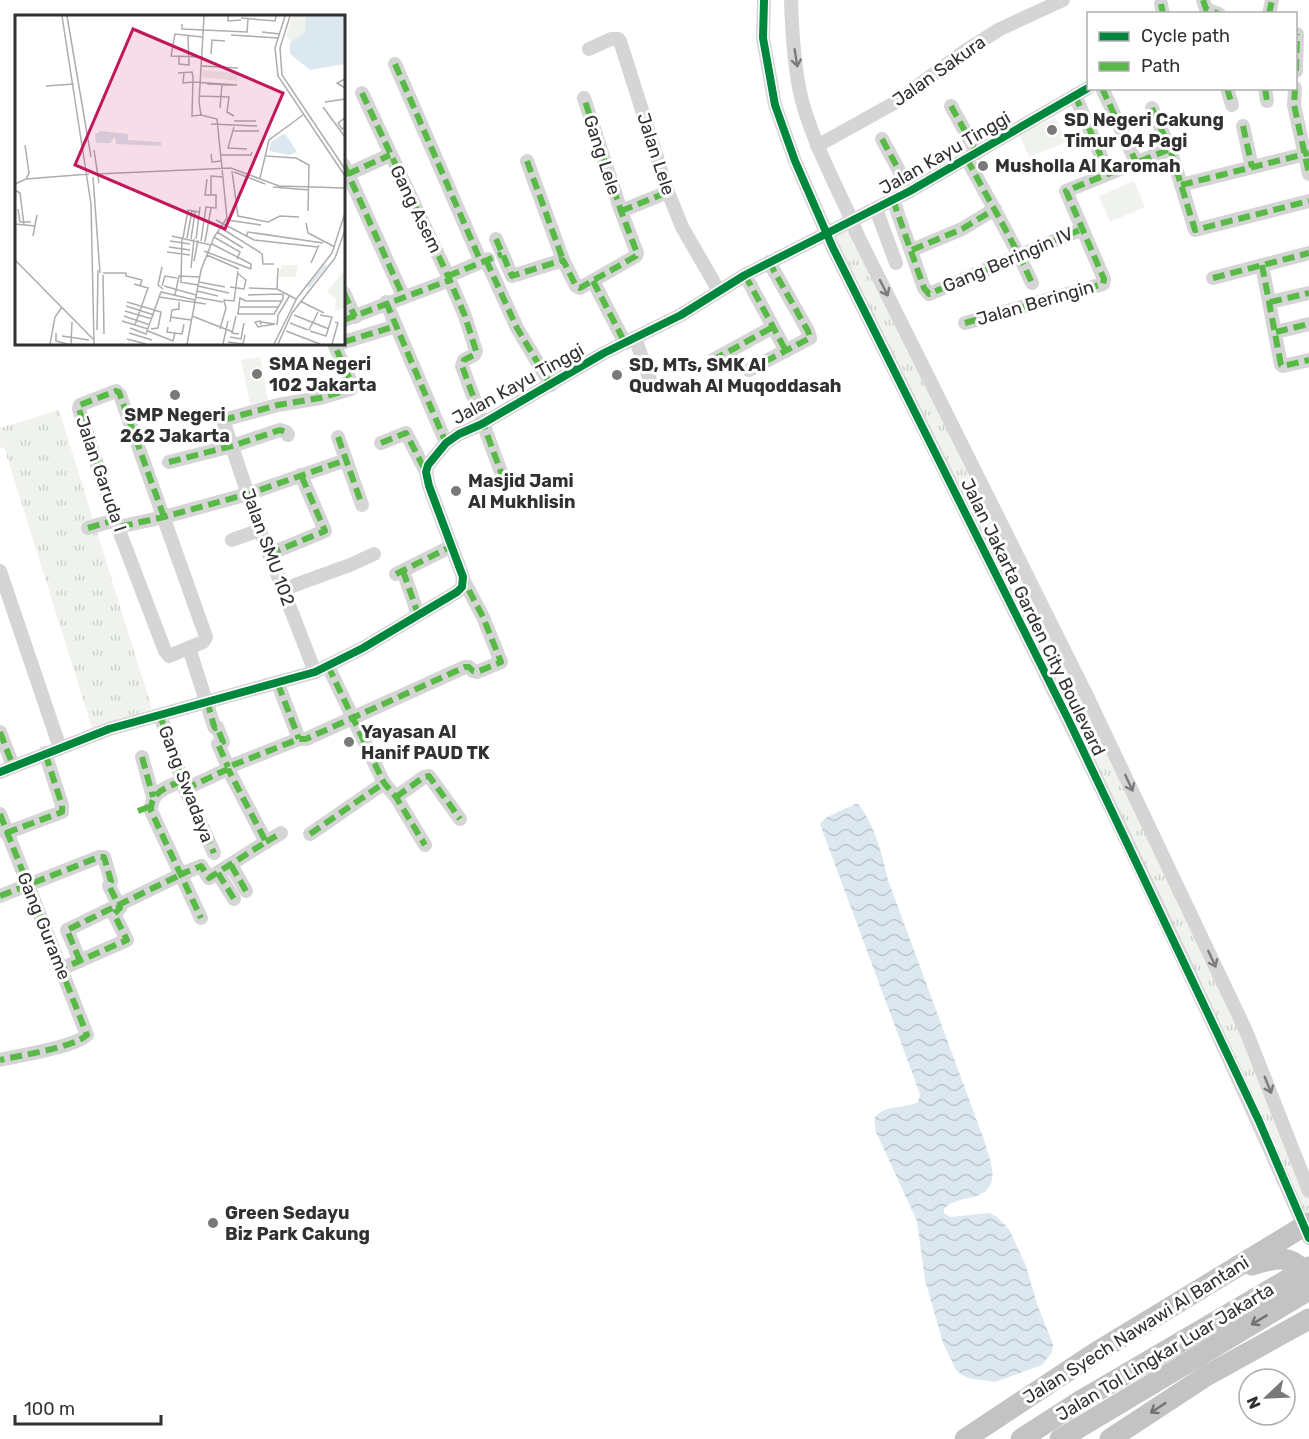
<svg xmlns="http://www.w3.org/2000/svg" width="1309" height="1439" font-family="Rubik,sans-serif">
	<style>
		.grass { fill: url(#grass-tufts) }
		.pitch { fill: #f0f3ed }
		.water { fill: url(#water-waves) }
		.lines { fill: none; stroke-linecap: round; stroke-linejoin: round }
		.minor { stroke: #d5d5d5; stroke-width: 14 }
		.highway { stroke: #c3c3c3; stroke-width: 21 }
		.minor-bridge { stroke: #d5d5d5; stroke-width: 14 }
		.highway-bridge { stroke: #c3c3c3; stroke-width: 21 }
		.quiet { stroke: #58b947; stroke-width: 6; stroke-dasharray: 12 6; stroke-linecap: butt }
		.cycleway-casing { stroke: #fff; stroke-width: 11 }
		.cycleway { stroke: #00873e; stroke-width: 8 }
		.oneway { stroke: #7b7b7b }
		.oneway2 { stroke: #737373 }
		.poi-dot { fill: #797979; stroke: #fff; stroke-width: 2 }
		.labels { text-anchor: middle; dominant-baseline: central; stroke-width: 6; stroke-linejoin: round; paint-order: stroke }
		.street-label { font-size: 18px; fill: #313131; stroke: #fff }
		.poi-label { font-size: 18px; font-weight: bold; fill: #313131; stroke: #fff; text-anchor: start }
		.inset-river { fill: none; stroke: #dce8ef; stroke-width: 3 }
		.inset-road { fill: none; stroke: #adadad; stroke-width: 1.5 }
		.view { fill: #c2185b; fill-opacity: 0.15; stroke: #c2185b; stroke-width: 3 }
		.inset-edge { fill: none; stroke: #313131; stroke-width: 3 }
	</style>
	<defs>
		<pattern id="grass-tufts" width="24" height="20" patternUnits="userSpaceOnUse" patternTransform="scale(1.5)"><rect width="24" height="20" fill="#f0f3ed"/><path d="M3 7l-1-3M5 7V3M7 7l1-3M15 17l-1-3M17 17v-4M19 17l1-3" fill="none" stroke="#ced1cc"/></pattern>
		<pattern id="water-waves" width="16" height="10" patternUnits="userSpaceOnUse" patternTransform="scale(1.5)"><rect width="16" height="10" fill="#dce8ef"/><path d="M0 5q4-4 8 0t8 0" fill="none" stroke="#bdc7cd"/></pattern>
	</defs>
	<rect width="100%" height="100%" fill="#fff"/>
	<g class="grass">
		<path d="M853 224 1246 1031 1309 1191V1223L828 237Z"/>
		<path d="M59 410 152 709 92 728 4 447 0 448V428Z"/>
	</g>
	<g class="pitch">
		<path d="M1056 118 1066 142 1029 157 1019 133Z"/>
		<path d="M1134 181 1145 207 1110 222 1099 196Z"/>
		<path d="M260 357 268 401 250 404 241 360Z"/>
	</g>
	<path class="water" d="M855 804H858C875 825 882 854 888 880L983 1137C991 1164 1005 1190 969 1198 960 1200 950 1202 944 1209V1213L950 1217 989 1213 996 1216 1009 1229 1026 1266 1037 1304 1053 1344 1052 1352 1042 1365 995 1382 968 1378 962 1375 956 1370 943 1343 925 1280 917 1221 876 1132 874 1119C884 1103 903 1110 918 1102L920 1094 820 824 825 818Z"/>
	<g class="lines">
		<g class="minor">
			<path d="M764 0 763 38 775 105 795 161 823 225"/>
			<path d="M791 0C792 33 794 69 802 101 813 140 831 176 848 212"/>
			<path d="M1203 0 1206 9 1219 14"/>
			<path d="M1161 4 1163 14"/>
			<path d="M1269 14 1272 0"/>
			<path d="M589 49 611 39H618L620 41 668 192 682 227 719 291"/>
			<path d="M395 64 481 262"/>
			<path d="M1296 71 1297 34"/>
			<path d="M1102 88 1136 162"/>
			<path d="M1227 88 1232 105"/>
			<path d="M1265 88 1267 101"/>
			<path d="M1295 88 1294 105 1309 174"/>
			<path d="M362 93 448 276 465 316 476 351 474 355 464 360 462 366 502 475"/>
			<path d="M1075 95 1108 173"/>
			<path d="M951 106 977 153"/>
			<path d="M1152 108 1170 149"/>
			<path d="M1243 126 1252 167"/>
			<path d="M882 139 910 191"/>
			<path d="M817 146 896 102 965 51 1000 29 1063 0"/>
			<path d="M967 159C989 201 1013 240 1032 283"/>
			<path d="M527 161 563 260"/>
			<path d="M344 165 403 296"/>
			<path d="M348 174 390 155"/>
			<path d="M1181 185 1309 153"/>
			<path d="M893 200 924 288 929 294 1082 229"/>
			<path d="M876 209 896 263"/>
			<path d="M621 211 668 192"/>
			<path d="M858 236 1087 696 1246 1031 1309 1191"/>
			<path d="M496 239 512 276 563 260 576 286 580 288 636 256 637 253 621 211 584 98"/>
			<path d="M833 248C997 576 1163 902 1309 1238"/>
			<path d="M912 250 962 229 995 209"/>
			<path d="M486 260 517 328 551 385"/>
			<path d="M1262 265 1281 365 1283 366 1309 360"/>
			<path d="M745 275 786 351"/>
			<path d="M448 276 488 259"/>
			<path d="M1213 278 1309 253"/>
			<path d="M593 281 625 343"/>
			<path d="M344 293 355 317"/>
			<path d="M386 302 446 443"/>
			<path d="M1270 302 1309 293"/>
			<path d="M344 320 450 280"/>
			<path d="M965 323 1103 284 1104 279 1066 191 1170 149 1195 230 1309 201"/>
			<path d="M1276 332 1309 324"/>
			<path d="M635 338 650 380"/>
			<path d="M344 342 396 326"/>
			<path d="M713 360 773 327"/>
			<path d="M749 370 810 338 808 331 769 262"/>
			<path d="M116 391 120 395 206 637 203 642 169 656 165 651 115 520 79 409 80 405Z"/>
			<path d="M338 437 362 505"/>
			<path d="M381 443 406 433 426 472"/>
			<path d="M169 462 232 446 280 430 286 432 288 435"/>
			<path d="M118 527 164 517 248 494 346 460"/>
			<path d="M88 528 115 520"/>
			<path d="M232 540 260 530"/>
			<path d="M269 554 325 531 301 475"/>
			<path d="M0 571 60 748"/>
			<path d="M403 571 418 614"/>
			<path d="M396 574 452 546"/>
			<path d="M284 589 350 565 374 554"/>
			<path d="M189 648 214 726 215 728 217 727 223 742 218 744 228 767"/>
			<path d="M328 666 384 783 396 797 425 845"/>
			<path d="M315 672 260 530 223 420 278 405 320 398 351 389 352 384 334 344"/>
			<path d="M278 684 299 739"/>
			<path d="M160 715 185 789 214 853"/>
			<path d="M0 732 13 766"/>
			<path d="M142 757 153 797"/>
			<path d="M0 772 109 729 315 672 363 648 457 592 462 587 463 577 429 486 426 472 428 465 446 443 459 434 482 424 604 353 681 315 745 275 910 191 1088 88"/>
			<path d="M182 781C167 787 150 792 151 811L201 918"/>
			<path d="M185 789 228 769V767L299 739H306L465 667H469L473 671 477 672 501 662 483 617 464 581"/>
			<path d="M396 797 424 777 429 776 460 819"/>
			<path d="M0 814 87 1035C72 1048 21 1055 0 1060"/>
			<path d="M6 833 62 812V805L45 753"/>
			<path d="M310 834 384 783"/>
			<path d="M266 842 281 833"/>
			<path d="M231 865 246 891"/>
			<path d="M218 873 234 899"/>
			<path d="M179 875 201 866 209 878 266 842 228 769"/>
			<path d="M0 896 99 857H104L111 881 109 886 120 908 114 914 127 940 61 969"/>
			<path d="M80 961 67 930 180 875"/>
		</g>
		<g class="highway">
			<path d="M1252 1265C1277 1257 1295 1253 1309 1280"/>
			<path d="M965 1439 1095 1353 1309 1223"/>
			<path d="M1021 1439 1080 1401"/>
			<path d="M1060 1439 1309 1290"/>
			<path d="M1110 1439 1206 1376 1309 1319"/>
		</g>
		<g class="minor-bridge">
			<path d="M848 212 858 236"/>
			<path d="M823 225 833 248"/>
		</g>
		<path class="highway-bridge" d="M1080 1401 1309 1267"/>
		<g class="quiet">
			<path d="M1203 0 1206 9 1219 14"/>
			<path d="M1161 4 1163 14"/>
			<path d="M1269 14 1272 0"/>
			<path d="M395 64 481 262"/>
			<path d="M1296 71 1297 34"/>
			<path d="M1102 88 1136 162"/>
			<path d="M1227 88 1232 105"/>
			<path d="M1265 88 1267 101"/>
			<path d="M1295 88 1294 105 1309 174"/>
			<path d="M362 93 448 276 465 316 476 351 474 355 464 360 462 366 502 475"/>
			<path d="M1075 95 1108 173"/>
			<path d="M951 106 977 153"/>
			<path d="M1152 108 1170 149"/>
			<path d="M1243 126 1252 167"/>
			<path d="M882 139 910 191"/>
			<path d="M967 159C989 201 1013 240 1032 283"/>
			<path d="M527 161 563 260"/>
			<path d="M344 165 403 296"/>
			<path d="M348 174 390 155"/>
			<path d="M1181 185 1309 153"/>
			<path d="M893 200 924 288 929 294 1082 229"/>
			<path d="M621 211 668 192"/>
			<path d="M496 239 512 276 563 260 576 286 580 288 636 256 637 253 621 211 584 98"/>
			<path d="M912 250 962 229 995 209"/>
			<path d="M486 260 517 328 551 385"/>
			<path d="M1262 265 1281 365 1283 366 1309 360"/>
			<path d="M745 275 786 351"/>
			<path d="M448 276 502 254"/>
			<path d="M1213 278 1309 253"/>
			<path d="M593 281 625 343"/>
			<path d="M344 293 355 317"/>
			<path d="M386 302 446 443"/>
			<path d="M1270 302 1309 293"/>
			<path d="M344 320 450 280"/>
			<path d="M965 323 1103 284 1104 279 1066 191 1170 149 1195 230 1309 201"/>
			<path d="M1276 332 1309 324"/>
			<path d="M344 342 396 326"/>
			<path d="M713 360 773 327"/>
			<path d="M749 370 810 338 808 331 769 262"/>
			<path d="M223 420 278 405 320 398 351 389 352 384 334 344"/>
			<path d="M338 437 362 505"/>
			<path d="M381 443 406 433 426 472"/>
			<path d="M169 462 232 446 280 430 286 432 288 435"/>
			<path d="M164 517 119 392 116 391 80 405 79 409 118 527 164 517 248 494 346 460"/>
			<path d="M88 528 115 520"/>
			<path d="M269 554 325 531 301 475"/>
			<path d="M403 571 418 614"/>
			<path d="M396 574 452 546"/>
			<path d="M328 666 384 783 396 797 425 845"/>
			<path d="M278 684 299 739"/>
			<path d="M207 701 214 726 215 728 217 727 223 742 218 744 228 767"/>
			<path d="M160 715 185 789 214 853"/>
			<path d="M0 732 13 766"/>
			<path d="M142 757 153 797"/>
			<path d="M182 781C167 787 150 792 151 811L201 918"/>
			<path d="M185 789 228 769V767L299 739H306L465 667H469L473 671 477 672 501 662 483 617 464 581"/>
			<path d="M396 797 424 777 429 776 460 819"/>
			<path d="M138 811 151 806"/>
			<path d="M0 814 87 1035C72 1048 21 1055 0 1060"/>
			<path d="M6 833 62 812V805L45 753"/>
			<path d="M310 834 384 783"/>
			<path d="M266 842 281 833"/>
			<path d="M231 865 246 891"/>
			<path d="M218 873 234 899"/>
			<path d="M179 875 201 866 209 878 266 842 228 769"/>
			<path d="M0 896 99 857H104L111 881 109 886 120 908 114 914 127 940 61 969"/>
			<path d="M80 961 67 930 180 875"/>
		</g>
		<g class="cycleway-casing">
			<g id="cycleway">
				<path d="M764 0 763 38 775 105 795 161 833 248 1069 721 1259 1121 1309 1238"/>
				<path d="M0 772 109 729 315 672 363 648 457 592 462 587 463 577 429 486 426 472 428 465 446 443 459 434 482 424 604 353 681 315 745 275 910 191 1088 88"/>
			</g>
		</g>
		<use href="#cycleway" class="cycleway"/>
	</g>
	<defs><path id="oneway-shaft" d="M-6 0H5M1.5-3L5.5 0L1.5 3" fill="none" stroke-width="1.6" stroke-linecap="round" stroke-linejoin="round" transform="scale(1.5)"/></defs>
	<g class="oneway">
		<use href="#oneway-shaft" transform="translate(796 58) rotate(81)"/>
		<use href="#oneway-shaft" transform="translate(884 288) rotate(63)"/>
		<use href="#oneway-shaft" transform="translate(1129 783) rotate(65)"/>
		<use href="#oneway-shaft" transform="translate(1212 959) rotate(65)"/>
		<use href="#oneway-shaft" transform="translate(1268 1085) rotate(68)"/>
	</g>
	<g class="oneway2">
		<use href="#oneway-shaft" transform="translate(1259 1320) rotate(149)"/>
		<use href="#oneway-shaft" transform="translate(1158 1408) rotate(147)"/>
	</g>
	<g class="poi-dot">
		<circle cx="1052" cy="130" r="6"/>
		<circle cx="983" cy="166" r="6"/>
		<circle cx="257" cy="374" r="6"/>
		<circle cx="617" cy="375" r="6"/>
		<circle cx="175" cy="395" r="6"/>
		<circle cx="456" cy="491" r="6"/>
		<circle cx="349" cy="742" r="6"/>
		<circle cx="213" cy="1223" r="6"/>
	</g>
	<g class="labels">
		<g class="street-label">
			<text transform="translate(939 71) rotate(-35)">Jalan Sakura</text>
			<text transform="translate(945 153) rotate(-30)">Jalan Kayu Tinggi</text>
			<text transform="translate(656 154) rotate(72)">Jalan Lele</text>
			<text transform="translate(602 155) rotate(72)">Gang Lele</text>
			<text transform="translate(416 209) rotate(64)">Gang Asem</text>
			<text transform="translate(1008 260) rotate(-23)">Gang Beringin IV</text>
			<text transform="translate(1035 303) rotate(-16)">Jalan Beringin</text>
			<text transform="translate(518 384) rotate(-29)">Jalan Kayu Tinggi</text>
			<text transform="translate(101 474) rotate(71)">Jalan Garuda I</text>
			<text transform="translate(268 547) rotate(70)">Jalan SMU 102</text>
			<text transform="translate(1033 617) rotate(64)">Jalan Jakarta Garden City Boulevard</text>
			<text transform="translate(186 784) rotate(69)">Gang Swadaya</text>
			<text transform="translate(44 926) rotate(68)">Gang Gurame</text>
			<text transform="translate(1136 1330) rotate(-32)">Jalan Syech Nawawi Al Bantani</text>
			<text transform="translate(1165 1352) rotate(-31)">Jalan Tol Lingkar Luar Jakarta</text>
		</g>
		<g class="poi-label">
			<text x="1064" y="120">SD Negeri Cakung<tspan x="1064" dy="21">Timur 04 Pagi</tspan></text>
			<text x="995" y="166">Musholla Al Karomah</text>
			<text x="269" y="364">SMA Negeri<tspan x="269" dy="21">102 Jakarta</tspan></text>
			<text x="629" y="365">SD, MTs, SMK Al<tspan x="629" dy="21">Qudwah Al Muqoddasah</tspan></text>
			<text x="175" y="415" text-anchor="middle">SMP Negeri<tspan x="175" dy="21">262 Jakarta</tspan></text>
			<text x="468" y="481">Masjid Jami<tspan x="468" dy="21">Al Mukhlisin</tspan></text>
			<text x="361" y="732">Yayasan Al<tspan x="361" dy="21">Hanif PAUD TK</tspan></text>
			<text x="225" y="1213">Green Sedayu<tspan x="225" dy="21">Biz Park Cakung</tspan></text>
		</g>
	</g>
	<g transform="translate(15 15)">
		<rect width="330" height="330" fill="#fff"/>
		<path d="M277 1H291L292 11 288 19 276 26 271 21ZM222 54 223 66 187 62 188 55 221 58Z" fill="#f0f3ed"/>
		<path d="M330 254V293L320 296 321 284 312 277Z" fill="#f0f3ed"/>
		<path d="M267 250H283L281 262H263Z" fill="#f0f3ed"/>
		<path d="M291 1H330V49L295 55 275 39V27L290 17ZM86 116 113 119V125L146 127V131L101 129 100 122 95 128H81L80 119ZM268 119 271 120 282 137 274 140 254 136 256 127Z" fill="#dce8ef"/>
		<path class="inset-river" d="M293 272 311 250"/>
		<path class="inset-road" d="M47 1 76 189 79 329M52 1 76 142M213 1V6L226 5M270 1 260 33 263 61 330 161M275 1 265 33 267 60 330 154M226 3 260 6 261 1M167 9V14L188 15M188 15 232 17 233 4M247 17 265 19M216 20 264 23M187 22 160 19 156 41 188 42M196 39 197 25 210 26M164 41V49L174 50 173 20M187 51 223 53M163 58 177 57 178 62M169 58 168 68 178 67M178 62 177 101 187 100M330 64 322 68 330 73M178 67 222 70M192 69 222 70M31 71 59 69M184 81 214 82 212 97 219 101M310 87 330 84M308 92 330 122M205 93 207 69M330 103 323 108 327 114 330 112M219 106H241M196 109 242 111M219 112 213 133 232 134M219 116H244M10 130 14 158 11 164M79 135 84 168M196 139 197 147 207 146M206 140H236L237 137M251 141 281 143 294 150 293 196M217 156 223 201 253 207 265 201 284 202M219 157 250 169M82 159 216 153 264 171 330 173M78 162 85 258M245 163 254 125 288 100M0 169 11 164 74 159M258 172 294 175M0 175 5 178 9 210M196 180V161L208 162M3 194 5 207H16M201 205 239 225 303 232M212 205 246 210M291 208 293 218 320 232M0 209 20 211M206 213 246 238M202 217 228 233M18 221 22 200M157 221 196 230M199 222 225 237 222 244M231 222 233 217 308 228M168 223 173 195 184 197M172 223 177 196M176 224 180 197M181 224 185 192M155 226 175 229M186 226 191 192 201 193V180H190L192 164M190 227 196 193M197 229 236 249V254M154 232 175 235M189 236 236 254M152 237 175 240M247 238 248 249H259M192 240 224 254M0 245 78 324M179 246 183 225M296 248 304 230M147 252 143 270 148 274M176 253 179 224M88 258H111V261L127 265 125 271M88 260 89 319M165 267 183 270M166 267 167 223M184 267 210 272M119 269 133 273 120 310M147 271 150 261 162 263M149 271 181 280M183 271 214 278M215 272 229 274 231 265 222 258M234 273 262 274 281 284M262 274 263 253M182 276 203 281M160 280 164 261 185 262M144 282 191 289M180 282 208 287M231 286 225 283 223 299H259L268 284V279L233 280M231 286H267M285 286 309 298M112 287 146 297 143 313 136 314M111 291 139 300M224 292H263M110 296 137 304M279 300 314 314M109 301 135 310M177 301 218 317M221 301 217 318 224 319M155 302 176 305M107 306 133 314M155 307 157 295 164 294V287M246 307 260 309 243 312 240 307 245 306 246 310M275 308 293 315M262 310 263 300 275 280M153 312 152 317 167 319 169 309M115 313 131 319 146 277 180 285M205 314 211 293 209 285 219 286 223 256M82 315 83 255M294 315 303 297M133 316 158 326 160 318M271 316 305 329M295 316 311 321 317 302 305 300M41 318V326L52 329M114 318 137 325M47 321 74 325M215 322 226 324 229 308M112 324 131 329M213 327 228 329 230 320M35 329 40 302 47 292M56 329 57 307M172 329 186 255 199 222 212 203 202 104 186 100 184 87 189 1M208 329 213 306M259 329 282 283 317 238 330 198M263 329 277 298 320 243 330 215M317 329 323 308 320 307"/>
		<path class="view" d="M118 14 268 78 210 214 60 150Z"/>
		<rect width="330" height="330" class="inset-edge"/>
	</g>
	<rect x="1087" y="12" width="210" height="78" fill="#ffffff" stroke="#adadad" stroke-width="1.5"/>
	<rect x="1099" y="32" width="30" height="9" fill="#00873e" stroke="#adadad" stroke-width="1.5"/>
	<text x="1141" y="42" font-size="18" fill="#313131">Cycle path</text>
	<rect x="1099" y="62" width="30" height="9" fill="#58b947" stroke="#adadad" stroke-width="1.5"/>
	<text x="1141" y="72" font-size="18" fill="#313131">Path</text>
	<g transform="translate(1267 1397) rotate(247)"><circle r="28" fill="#ffffff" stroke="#adadad" stroke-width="1.5"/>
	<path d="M0-4.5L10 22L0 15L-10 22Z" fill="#797979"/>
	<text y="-9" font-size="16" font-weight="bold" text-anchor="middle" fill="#313131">N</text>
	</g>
	<path d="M15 1415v9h146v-9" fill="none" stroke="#313131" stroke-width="3"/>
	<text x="24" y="1415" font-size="18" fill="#313131" stroke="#ffffff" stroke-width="4.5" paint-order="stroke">100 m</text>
</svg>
